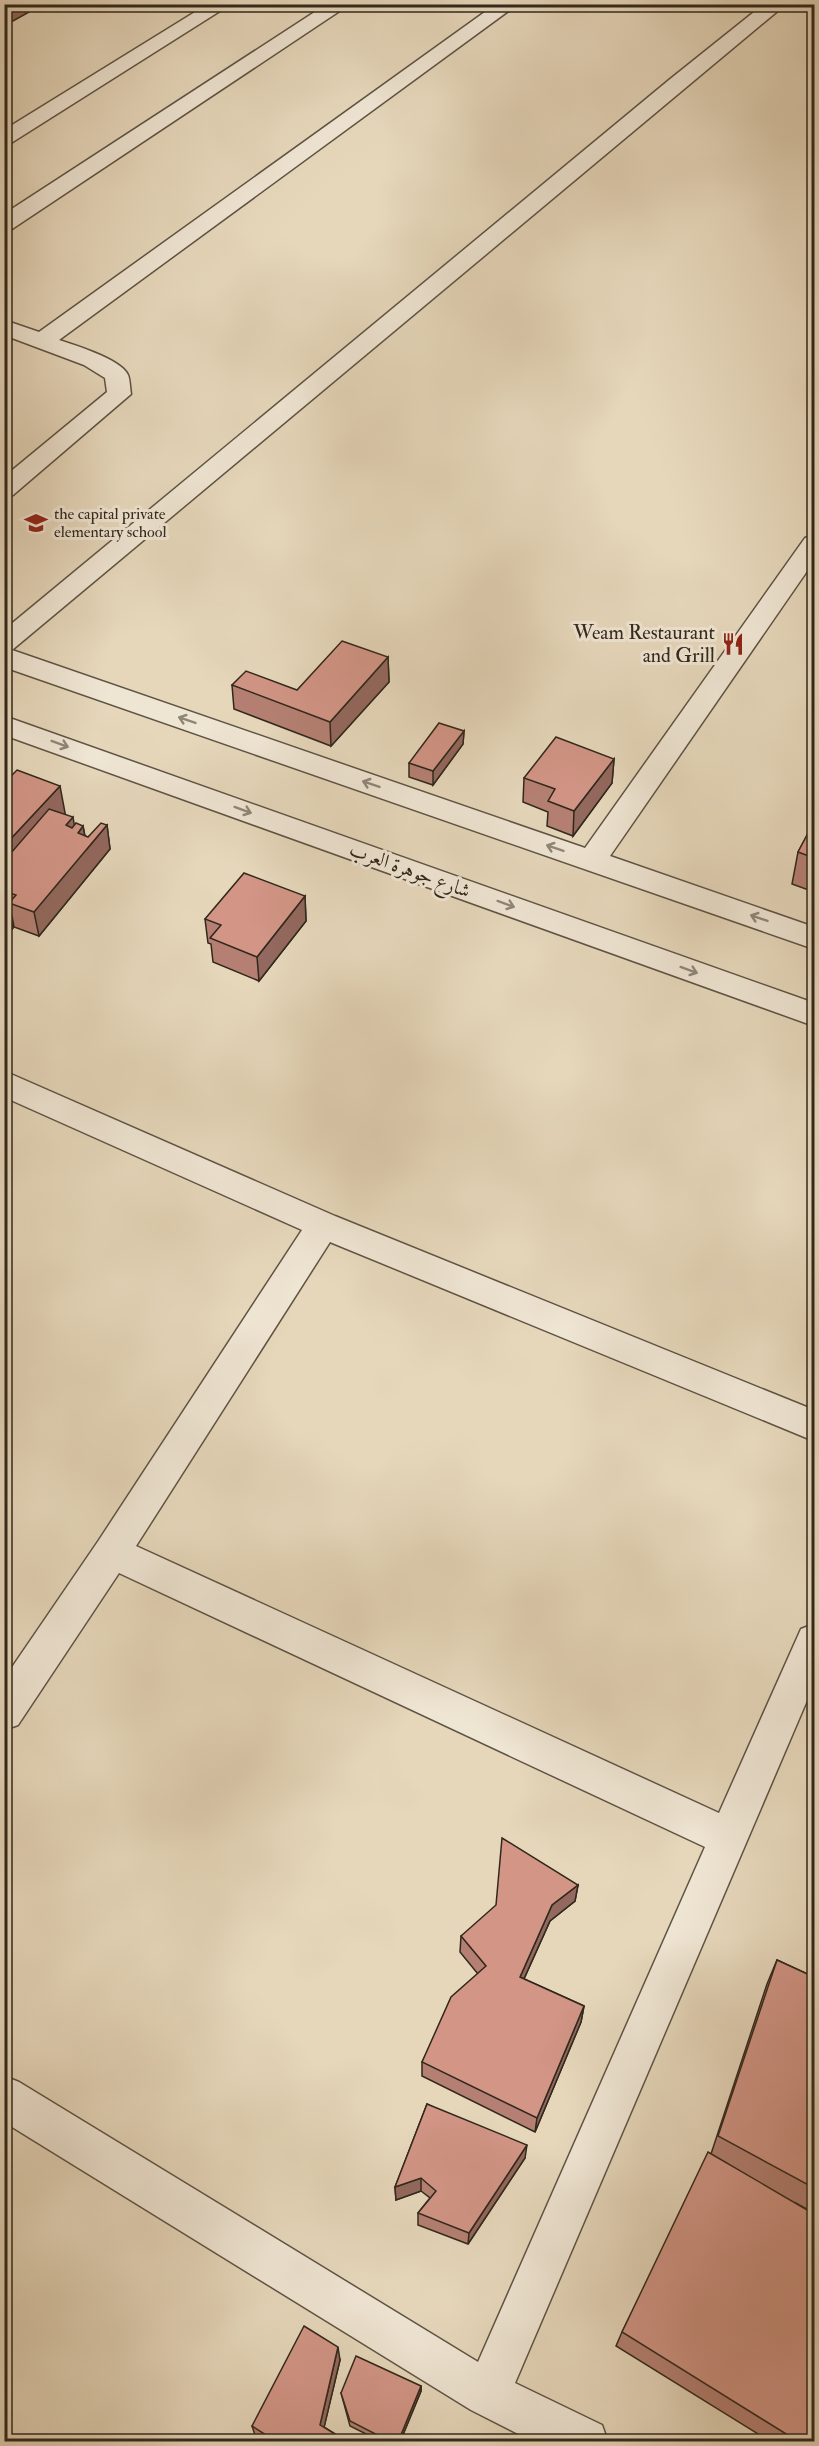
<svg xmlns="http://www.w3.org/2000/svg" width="819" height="2446" font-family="'IM FELL Double Pica',Amiri,serif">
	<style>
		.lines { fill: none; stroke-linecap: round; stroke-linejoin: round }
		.minor-casing { stroke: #5e5444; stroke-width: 3 }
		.minor { fill: #efe5d3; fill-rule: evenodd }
		.wall { fill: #b58073; stroke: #31281c; stroke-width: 1.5 }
		.shaded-wall { fill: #93685e; stroke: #31281c; stroke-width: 1.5 }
		.building { fill: #d29586; stroke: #31281c; stroke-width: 1.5 }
		.oneway { stroke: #908678 }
		.labels { text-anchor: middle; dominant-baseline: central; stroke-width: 6; stroke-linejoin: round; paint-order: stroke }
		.far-poi-label { font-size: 16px; fill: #31281c; stroke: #efe5d3; text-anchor: start }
		.poi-label { font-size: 20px; fill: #31281c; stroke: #efe5d3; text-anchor: end }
		.street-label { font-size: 20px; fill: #31281c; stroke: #efe5d3 }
	</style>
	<rect width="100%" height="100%" fill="#e6d7bb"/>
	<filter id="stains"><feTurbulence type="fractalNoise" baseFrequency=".00333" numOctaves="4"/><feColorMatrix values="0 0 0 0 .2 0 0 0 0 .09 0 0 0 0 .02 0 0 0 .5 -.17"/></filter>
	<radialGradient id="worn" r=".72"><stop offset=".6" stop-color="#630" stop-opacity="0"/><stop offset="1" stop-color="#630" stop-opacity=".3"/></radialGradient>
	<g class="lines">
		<g class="minor-casing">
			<g id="minor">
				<path d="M208 4H231L11 143 4 145V130Z"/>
				<path d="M327 4H350L12 229 4 230V214Z"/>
				<path d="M496 4H518L59 340C74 345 121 359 128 375 130 380 130 388 131 394L13 495 4 497V477L107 392 105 378 84 365 4 335V320L39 332Z"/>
				<path d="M764 4H786L12 650 585 848 805 538 814 535V561L610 856 814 927V949L4 667V630L669 80Z"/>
				<path d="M4 716 814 1003V1026L4 735Z"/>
				<path d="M4 1071 335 1216 814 1410V1441L330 1242 136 1546 719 1813 801 1629 814 1624V1684L515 2383 602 2425 608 2442H534L471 2410 4 2122V2076L19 2082 478 2362 705 1847 119 1573 18 1725 4 1730V1679L99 1540 302 1230 4 1097Z"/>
			</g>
		</g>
		<use href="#minor" class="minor"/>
	</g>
	<g class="wall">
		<path d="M388 657 389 682 331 746 234 709 232 685 297 690Z"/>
		<path d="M464 731 463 744 433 785 409 777V763Z"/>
		<path d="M614 759 612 783 573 836 547 826 548 812 523 802 524 778Z"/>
		<path d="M4 776 65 814 74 825 83 826 85 836 88 837 107 825 110 849 39 936 14 927 12 916H11L13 928 4 938Z"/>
		<path d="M814 822V892L792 884 798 852Z"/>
		<path d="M305 896 306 921 259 981 213 962 211 944 208 943 205 919Z"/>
		<path d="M578 1885 575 1901 550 1921 524 1979 584 2006 581 2022 535 2132 422 2076V2062L478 1974 460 1952 461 1936Z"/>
		<path d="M777 1960 814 1977V2213L796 2203 814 2442H771L616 2346 622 2332 711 2154 767 1984Z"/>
		<path d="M427 2104 525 2158 468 2244 418 2225V2213L430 2198 421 2191 396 2200 395 2187Z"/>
		<path d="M340 2360 324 2427 348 2442H262L256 2438 252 2426Z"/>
		<path d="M421 2386V2391L400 2442H382L350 2426 341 2393Z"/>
	</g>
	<g class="shaded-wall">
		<path d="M4 4H28L29 12 4 26Z"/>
		<path d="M388 657 389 682 331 746 330 722Z"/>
		<path d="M464 731 463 744 433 785V771Z"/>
		<path d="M614 759 612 783 573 836 574 811Z"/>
		<path d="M60 786 66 818 4 885V846Z"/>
		<path d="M73 817 77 841 66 825Z"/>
		<path d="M107 825 110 849 39 936 34 912 78 833 83 826 87 849Z"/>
		<path d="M7 896 13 928 4 938V899Z"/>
		<path d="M305 896 306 921 259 981 257 957Z"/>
		<path d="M578 1885 575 1901 550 1921 518 1992 520 1977 552 1905Z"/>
		<path d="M584 2006 581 2022 535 2132 537 2118Z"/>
		<path d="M527 2145 525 2158 468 2244 469 2233Z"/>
		<path d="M421 2178V2191L396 2200 395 2187Z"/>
		<path d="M338 2347 340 2360 322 2436 320 2425Z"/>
		<path d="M421 2386V2391L400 2442H398Z"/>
	</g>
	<g class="building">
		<path d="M342 641 388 657 330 722 232 685 246 671 297 690Z"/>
		<path d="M439 723 464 731 433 771 409 763Z"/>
		<path d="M556 737 614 759 574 811 548 801 555 789 524 778Z"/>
		<path d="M17 770 60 786 4 846V776L9 778Z"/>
		<path d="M49 809 73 817 66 825 72 828 76 823 83 826 78 833 88 837 101 823 107 825 34 912 9 903 16 895 4 891V861Z"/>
		<path d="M814 822V858L798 852Z"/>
		<path d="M244 873 305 896 257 957 210 938 221 925 205 919Z"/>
		<path d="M502 1838 578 1885 552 1905 520 1977 584 2006 537 2118 422 2062 451 1997 486 1966 461 1936 496 1905Z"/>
		<path d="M777 1960 814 1977V2188L718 2136Z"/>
		<path d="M427 2104 527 2145 469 2233 418 2213 436 2191 421 2178 395 2187Z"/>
		<path d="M708 2152 814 2214V2442H799L622 2332Z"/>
		<path d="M304 2326 338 2347 320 2425 348 2442H277L252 2426Z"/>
		<path d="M356 2356 421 2386 398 2442H391L350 2421 341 2393Z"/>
	</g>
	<defs><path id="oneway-shaft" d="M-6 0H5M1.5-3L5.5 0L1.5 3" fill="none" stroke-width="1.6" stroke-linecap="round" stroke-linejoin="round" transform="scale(1.5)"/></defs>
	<g class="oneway">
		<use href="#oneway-shaft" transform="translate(187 720) rotate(-161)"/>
		<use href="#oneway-shaft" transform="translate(60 744) rotate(20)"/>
		<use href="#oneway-shaft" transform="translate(371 784) rotate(-161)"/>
		<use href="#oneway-shaft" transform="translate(243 810) rotate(20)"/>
		<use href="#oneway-shaft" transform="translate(555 848) rotate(-161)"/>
		<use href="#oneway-shaft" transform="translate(506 904) rotate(20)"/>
		<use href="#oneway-shaft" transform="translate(759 918) rotate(-161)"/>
		<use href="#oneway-shaft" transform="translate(689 970) rotate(20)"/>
	</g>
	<defs>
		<g id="school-bare" transform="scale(1.8)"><path d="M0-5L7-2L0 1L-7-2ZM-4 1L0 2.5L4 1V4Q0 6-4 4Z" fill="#8f2418" stroke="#efe5d3" stroke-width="2.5" paint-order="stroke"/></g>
		<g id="restaurant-bare" transform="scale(1.8)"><path d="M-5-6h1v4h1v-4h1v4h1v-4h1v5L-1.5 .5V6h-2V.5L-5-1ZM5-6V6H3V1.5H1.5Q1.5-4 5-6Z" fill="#8f2418" stroke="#efe5d3" stroke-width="2.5" paint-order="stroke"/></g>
	</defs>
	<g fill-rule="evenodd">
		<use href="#school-bare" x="36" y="523"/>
		<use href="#restaurant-bare" x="733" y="644"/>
	</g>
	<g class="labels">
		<g class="far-poi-label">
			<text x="54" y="514">the capital private<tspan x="54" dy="18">elementary school</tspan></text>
		</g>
		<g class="poi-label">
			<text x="715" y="632">Weam Restaurant<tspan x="715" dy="23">and Grill</tspan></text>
		</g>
		<g class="street-label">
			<text transform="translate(410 870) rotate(20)">شارع جوهرة العرب</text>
		</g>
	</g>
	<rect width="819" height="2446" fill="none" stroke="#e6d7bb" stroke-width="24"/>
	<rect x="6" y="6" width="807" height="2434" fill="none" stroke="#31281c" stroke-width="3"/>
	<rect x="12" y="12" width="795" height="2422" fill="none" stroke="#31281c" stroke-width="1.5"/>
	<rect width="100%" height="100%" filter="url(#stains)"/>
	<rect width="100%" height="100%" fill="url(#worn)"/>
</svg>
